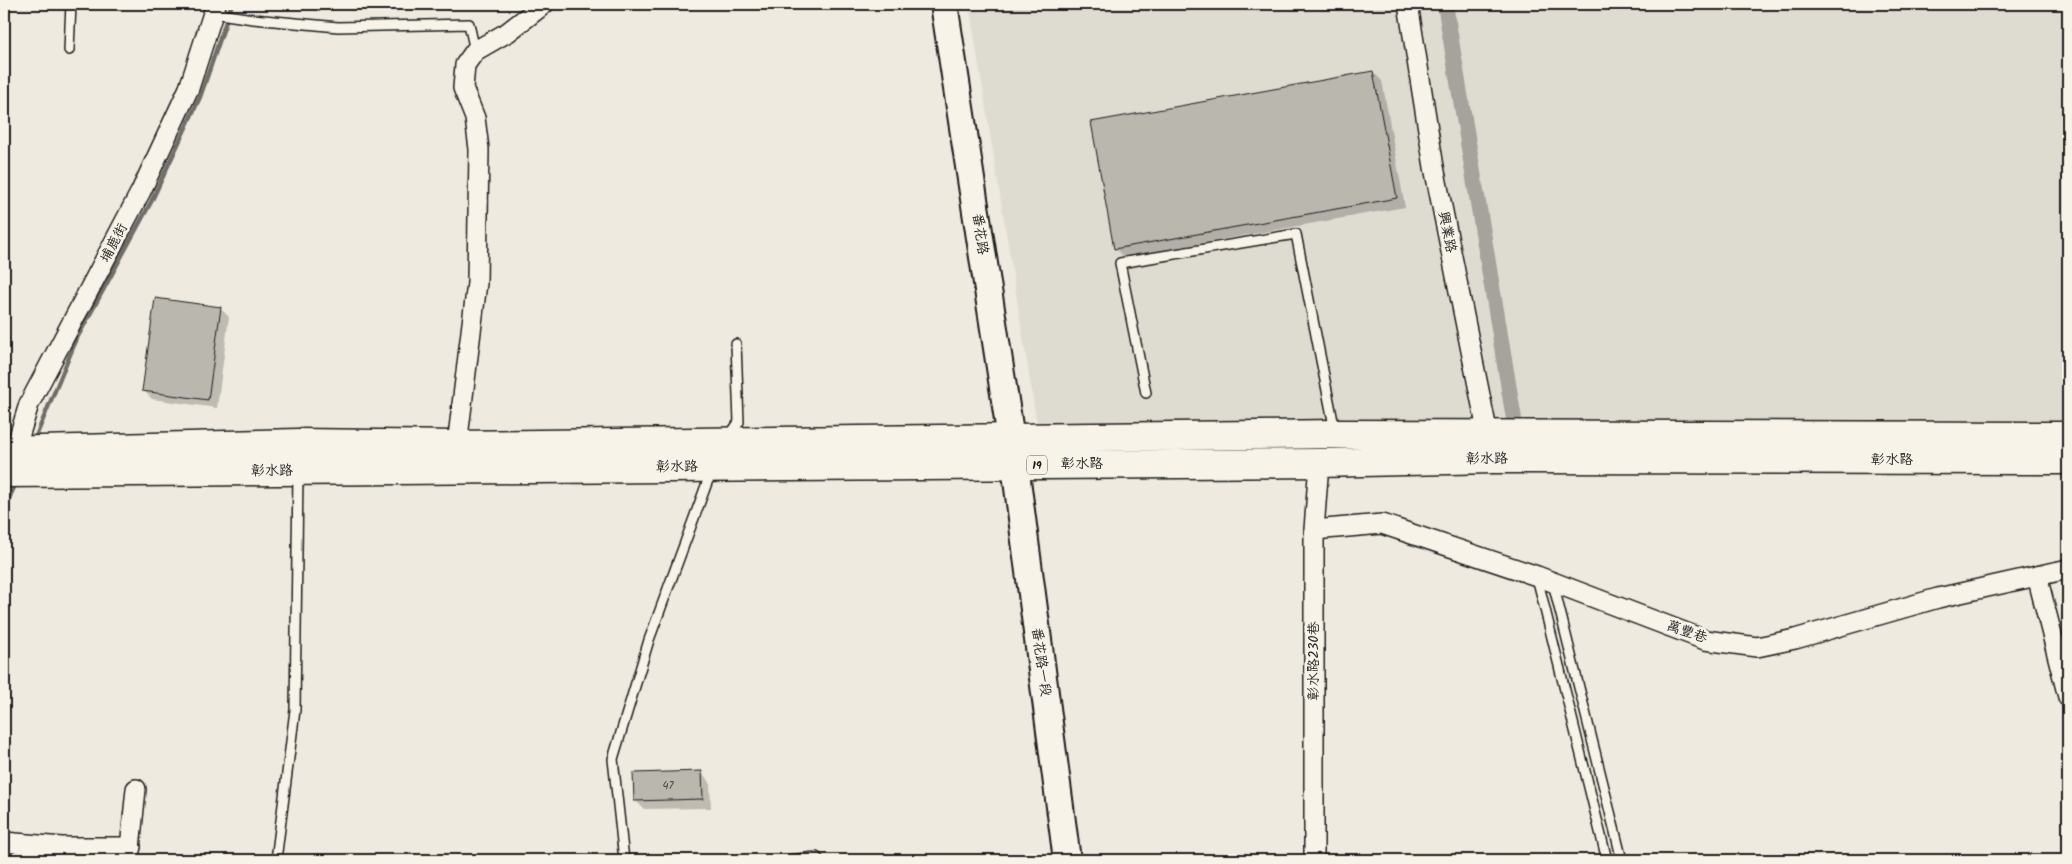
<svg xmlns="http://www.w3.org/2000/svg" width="2072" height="864" font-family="Kalam,'LXGW WenKai TC',sans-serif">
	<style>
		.built { fill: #dedbd1 }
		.shadow { fill: #0003 }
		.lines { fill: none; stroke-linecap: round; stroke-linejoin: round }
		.stream { stroke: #6f6d69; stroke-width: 4.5 }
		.canal { stroke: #a6a39d; stroke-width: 16 }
		.building { fill: #bab7af; stroke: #1c1c1c }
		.service-casing { stroke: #1c1c1c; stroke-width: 12 }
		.minor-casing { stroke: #1c1c1c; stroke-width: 22 }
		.secondary-casing { stroke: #1c1c1c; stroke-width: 30 }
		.primary-casing { stroke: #1c1c1c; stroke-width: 31 }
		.service { stroke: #f7f3e8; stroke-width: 9 }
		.minor { stroke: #f7f3e8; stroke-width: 19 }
		.secondary { stroke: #f7f3e8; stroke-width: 26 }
		.primary { stroke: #f7f3e8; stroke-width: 28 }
		.labels { text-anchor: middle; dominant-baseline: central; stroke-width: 5; stroke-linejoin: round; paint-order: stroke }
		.number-label { font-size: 11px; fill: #444341 }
		.shield { fill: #f7f3e8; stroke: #5e5c59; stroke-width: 1 }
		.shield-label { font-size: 12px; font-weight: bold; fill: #1c1c1c }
		.street-label { font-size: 14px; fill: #1c1c1c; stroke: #f7f3e8 }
	</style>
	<rect width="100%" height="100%" fill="#eeeae0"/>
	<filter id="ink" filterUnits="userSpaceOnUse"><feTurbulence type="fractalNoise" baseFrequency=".02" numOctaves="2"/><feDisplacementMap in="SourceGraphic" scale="10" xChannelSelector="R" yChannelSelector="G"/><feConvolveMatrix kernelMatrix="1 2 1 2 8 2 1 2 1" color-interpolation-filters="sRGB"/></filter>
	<g filter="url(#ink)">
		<path class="built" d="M969 4H2068V427L1038 430Z"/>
		<g class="shadow">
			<path d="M1373 72 1382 81 1405 207 1124 257 1115 248Z"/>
			<path d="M220 308 229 317 217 408 152 399 143 390Z"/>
			<path d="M702 773 710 782 711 808 644 809 635 800Z"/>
		</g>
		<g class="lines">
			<g class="stream">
				<path d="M34 441 77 338 151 202 200 97 232 4"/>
				<path d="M4 509 16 483"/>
			</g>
			<path class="canal" d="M1445 4 1514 419"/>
		</g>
		<g class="building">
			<path d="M1373 71 1397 198 1114 249 1091 122Z"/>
			<path d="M155 298 221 307 208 400 142 391Z"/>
			<path d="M702 771 703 799 634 801 633 773Z"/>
		</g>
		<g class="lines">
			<g class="service-casing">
				<g id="service">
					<path d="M213 13 253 19 338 27 469 24 475 51"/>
					<path d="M69 50 71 4"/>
					<path d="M1146 393 1120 263 1296 234 1335 431"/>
					<path d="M728 438 739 422 736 344"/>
					<path d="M1537 577 1607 860"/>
					<path d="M1553 583 1622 860"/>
					<path d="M276 860 295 710 298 474"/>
					<path d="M624 860 613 759 649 640 711 472"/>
					<path d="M788 860 816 857 819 860"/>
				</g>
			</g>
			<g class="minor-casing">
				<g id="minor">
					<path d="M1408 4 1434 167 1490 445"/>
					<path d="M457 445 477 283 479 149 475 118 463 88 465 65 475 51 508 32 544 4"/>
					<path d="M12 460 29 404 141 191 189 88 216 4"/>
					<path d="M1314 530 1382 524 1537 576 1705 640 1757 647 1795 639 1938 598 2068 569"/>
					<path d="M2037 576 2068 697"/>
					<path d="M4 842 62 847H131"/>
					<path d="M129 858 136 789"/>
					<path d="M1314 860V530L1319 463"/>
				</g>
			</g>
			<g class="secondary-casing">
				<path id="secondary" d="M944 4 1015 465 1067 860"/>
			</g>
			<g class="primary-casing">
				<g id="primary">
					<path d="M4 451 298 443 457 445 1336 434 2068 436"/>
					<path d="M4 473 1319 463 1492 459 2068 460"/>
				</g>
			</g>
			<use href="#service" class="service"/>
			<use href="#minor" class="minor"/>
			<use href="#secondary" class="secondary"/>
			<use href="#primary" class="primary"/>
		</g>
	</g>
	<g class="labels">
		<g class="number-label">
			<text x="668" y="786">47</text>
		</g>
		<rect class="shield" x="1027" y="455.5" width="20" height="19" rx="4"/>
		<g class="shield-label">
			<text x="1037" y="465">19</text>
		</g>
		<g class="street-label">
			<text transform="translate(1447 232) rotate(79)">興業路</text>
			<text transform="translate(980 234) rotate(82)">番花路</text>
			<text transform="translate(114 243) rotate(-62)">埔鹿街</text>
			<text transform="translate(1487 459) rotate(-1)">彰水路</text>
			<text x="1892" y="460">彰水路</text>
			<text x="1082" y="464">彰水路</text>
			<text transform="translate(677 467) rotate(-1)">彰水路</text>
			<text transform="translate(272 471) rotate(-1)">彰水路</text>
			<text transform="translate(1687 632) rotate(19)">萬豐巷</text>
			<text transform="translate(1314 661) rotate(-90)">彰水路230巷</text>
			<text transform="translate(1041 662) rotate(82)">番花路一段</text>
		</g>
	</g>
	<rect width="2072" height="864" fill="none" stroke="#f7f3e8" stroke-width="20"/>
	<rect x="10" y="10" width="2052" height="844" fill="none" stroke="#1c1c1c" stroke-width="2" filter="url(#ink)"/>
</svg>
